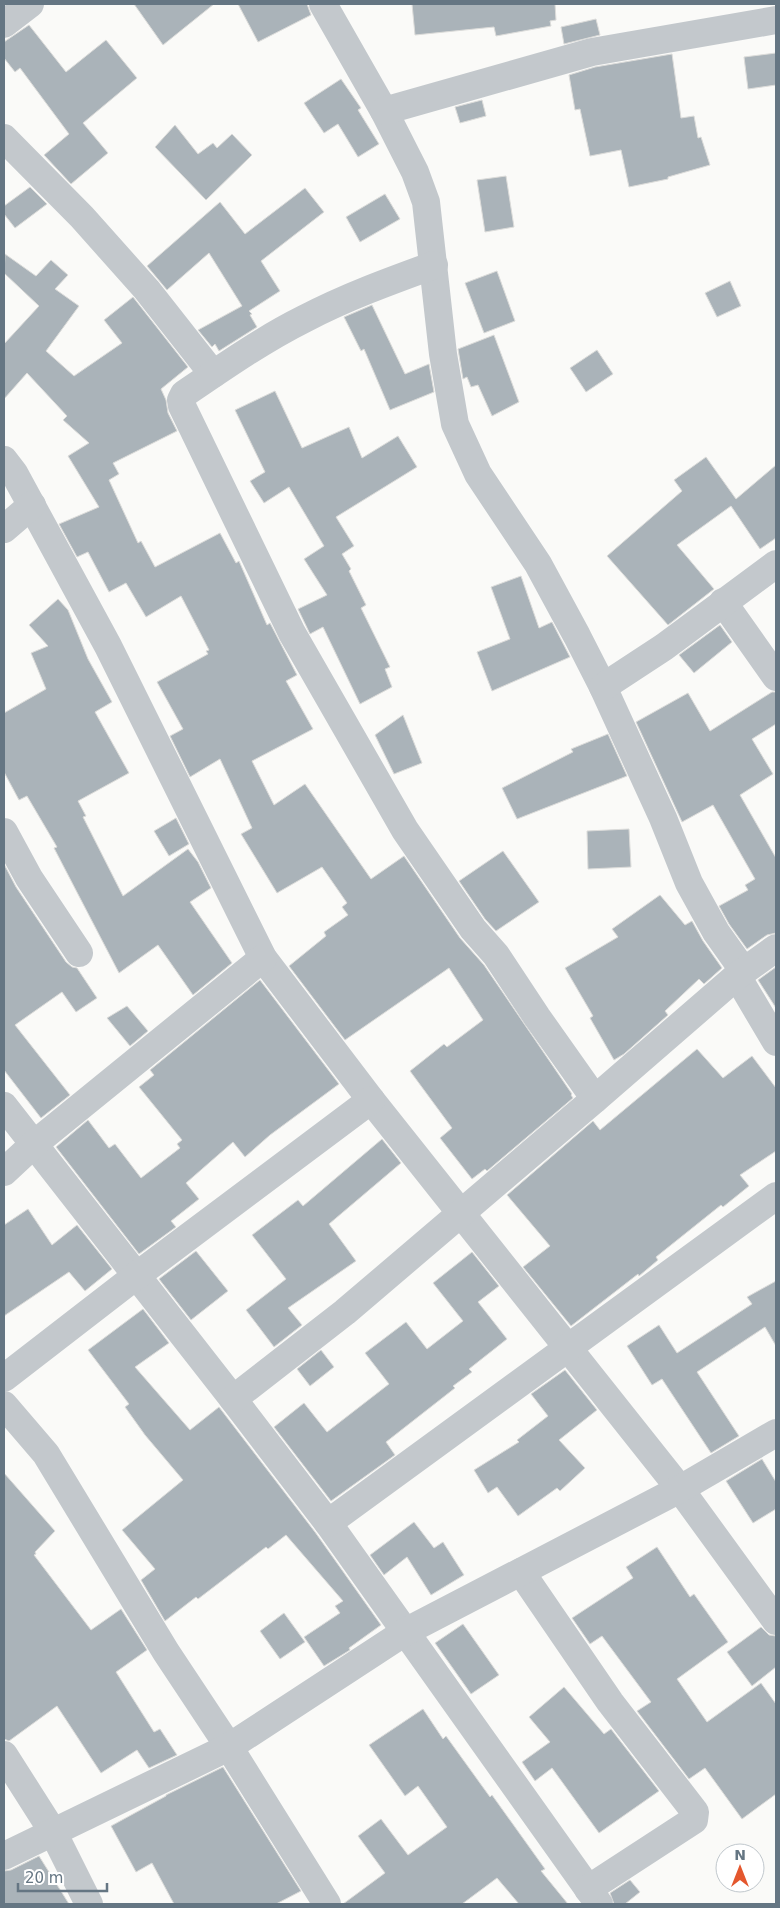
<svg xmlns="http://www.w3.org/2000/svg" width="780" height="1908" font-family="'DejaVu Sans',sans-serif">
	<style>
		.building { fill: #aab3b9; stroke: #dcdcda }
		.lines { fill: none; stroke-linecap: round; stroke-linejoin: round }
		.minor { stroke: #c3c8cc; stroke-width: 28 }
	</style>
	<rect width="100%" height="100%" fill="#fafaf8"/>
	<g class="building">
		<path d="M134 4H214L163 45Z"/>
		<path d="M238 4H307L311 15 258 42Z"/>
		<path d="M412 4H555L556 20 550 21 551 26 496 36 494 27 415 35Z"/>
		<path d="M596 19 600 35 564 44 561 27Z"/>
		<path d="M29 25 66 72 106 40 137 78 83 123 108 153 71 184 44 155 69 134 20 68 15 72 4 58V42Z"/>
		<path d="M776 53V85L748 89 744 57Z"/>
		<path d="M672 54 681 118 694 116 698 138 701 137 710 165 668 177V179L629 187 621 150 590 156 580 109 575 110 569 75 595 67Z"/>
		<path d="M341 79 361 108 358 110 379 144 358 157 338 124 324 133 304 103Z"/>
		<path d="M482 100 486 116 460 123 455 107Z"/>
		<path d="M175 125 198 154 213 143 217 148 232 134 252 155 206 200 155 147Z"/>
		<path d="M506 176 514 227 485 232 477 180Z"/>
		<path d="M30 187 47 204 15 228 4 214V206Z"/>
		<path d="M305 188 324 212 261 261 280 291 249 311 252 314 250 315 257 327 219 351 215 344 212 347 198 330 242 306 209 253 167 290 147 266 220 202 245 234Z"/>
		<path d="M385 194 400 219 360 242 346 217Z"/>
		<path d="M5 254 36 276 51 260 68 275 55 289 79 306 46 351 74 376 122 343 104 320 133 297 188 367 161 389 166 400 168 413 177 431 113 463 119 474 109 480 138 543 141 541 155 567 220 533 236 563 239 561 267 625 270 623 297 675 286 681 313 729 252 761 274 805 305 784 371 879 404 856 460 938 484 965 572 1094 571 1095 573 1098 487 1171 485 1169 472 1179 440 1138 452 1128 410 1071 444 1044 447 1047 483 1020 449 968 345 1040 289 966 326 936 324 932 348 915 342 907 347 903 322 867 277 893 241 834 252 828 220 759 190 777 170 736 183 729 157 682 208 654 206 651 209 650 181 596 146 617 126 583 109 592 88 552 77 557 59 524 99 507 68 456 89 443 63 420 67 416 27 373 4 399V344L39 306 4 273Z"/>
		<path d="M497 271 515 321 484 333 465 283Z"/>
		<path d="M730 281 741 306 717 317 705 293Z"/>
		<path d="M372 305 405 374 429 364 434 392 390 410 364 349 361 351 344 317Z"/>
		<path d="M494 335 519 402 492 416 478 385 471 387 467 377 463 379 458 349Z"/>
		<path d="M597 350 613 374 586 392 570 368Z"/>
		<path d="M275 391 302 448 349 427 362 458 398 436 417 467 336 517 354 546 342 554 351 569 349 571 366 605 361 608 390 667 385 669 392 687 360 704 323 627 310 634 298 609 327 595 304 559 324 546 289 487 264 503 250 481 265 472 235 410Z"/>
		<path d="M706 457 736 499 776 465V538L760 549 731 506 677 545 714 589 668 625 607 556 682 491 674 480Z"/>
		<path d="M521 576 539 628 552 622 570 657 492 691 477 652 510 639 491 587Z"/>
		<path d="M58 599 68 610 88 659 112 702 95 712 129 773 78 801 86 816 83 817 123 896 188 849 198 862 211 888 190 902 232 963 193 995 158 945 119 973 54 848 57 847 27 796 19 800 4 772V713L46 689 31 653 48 646 29 625Z"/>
		<path d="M720 625 732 642 694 673 679 655Z"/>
		<path d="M772 692H776V724L752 739 773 774 740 795 776 858V933L767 935 747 949 729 924 719 906 748 890 745 885 755 879 713 805 682 822 636 722 688 693 710 731Z"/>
		<path d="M403 715 422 763 394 774 375 735Z"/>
		<path d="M608 734 627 776 517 819 502 788 573 752 571 749Z"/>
		<path d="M176 818 189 844 169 856 154 831Z"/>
		<path d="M629 829 631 867 588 869 587 831Z"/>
		<path d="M503 851 539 902 496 931 485 919 459 881Z"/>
		<path d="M4 864 16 887 66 962 72 967 77 968 97 998 76 1012 62 992 15 1025 70 1095 41 1118 4 1070Z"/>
		<path d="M660 895 685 925 692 921 703 941 722 968 704 984 699 979 665 1011 668 1015 624 1054 614 1060 590 1018 593 1016 565 968 618 937 612 929Z"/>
		<path d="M776 967V1008L758 980Z"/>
		<path d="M260 980 339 1084 270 1135 245 1157 233 1142 186 1183 199 1199 171 1221 176 1227 139 1254 56 1147 88 1120 109 1148 115 1144 141 1178 180 1148 177 1144 182 1140 139 1087 154 1075 150 1070Z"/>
		<path d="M127 1006 148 1031 130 1046 107 1018Z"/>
		<path d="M697 1049 723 1078 752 1056 776 1088V1151L740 1175 749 1186 723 1207 721 1205 656 1257 658 1260 639 1276 638 1274 571 1326 523 1267 550 1246 507 1195 593 1121 600 1130Z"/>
		<path d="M382 1139 401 1163 329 1224 356 1261 288 1308 302 1325 274 1347 246 1310 286 1279 252 1235 298 1200 303 1206Z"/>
		<path d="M28 1209 52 1245 77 1225 112 1269 85 1291 69 1272 4 1316V1225Z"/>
		<path d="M196 1251 228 1291 191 1320 159 1279Z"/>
		<path d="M472 1252 499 1286 478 1302 507 1339 469 1369 472 1372 453 1386 455 1388 386 1442 395 1455 331 1501 274 1427 304 1403 327 1432 389 1384 365 1353 406 1322 427 1349 463 1321 433 1283Z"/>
		<path d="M776 1281V1346L765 1327 697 1372 739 1436 711 1453 662 1379 652 1385 627 1346 659 1325 677 1353 752 1304 747 1297Z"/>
		<path d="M143 1309 169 1343 135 1367 190 1430 219 1407 315 1532 381 1625 349 1648 350 1650 324 1666 304 1637 340 1613 335 1606 343 1601 286 1535 268 1549 266 1547 198 1599 196 1597 165 1621 141 1580 155 1569 122 1530 183 1480 145 1435 125 1407 129 1404 88 1350Z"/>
		<path d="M321 1350 334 1367 310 1386 297 1369Z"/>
		<path d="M565 1370 597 1410 559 1440 585 1468 560 1491 557 1488 518 1516 497 1487 488 1493 474 1470 519 1442 517 1440 548 1416 531 1394Z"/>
		<path d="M762 1459 776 1482V1509L753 1523 726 1481Z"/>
		<path d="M4 1473 55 1531 35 1552 36 1554 34 1555 91 1630 121 1609 147 1650 116 1672 154 1732 160 1729 177 1755 149 1768 137 1750 101 1773 57 1706 9 1741 4 1739Z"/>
		<path d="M414 1522 434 1548 443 1542 464 1575 431 1595 407 1557 384 1575 370 1555Z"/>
		<path d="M657 1547 690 1597 694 1594 728 1642 677 1679 707 1722 761 1683 776 1704V1794L742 1819 705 1768 689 1779 637 1711 651 1702 602 1636 590 1644 572 1618 633 1578 626 1567Z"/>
		<path d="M284 1613 305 1642 280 1659 260 1631Z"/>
		<path d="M463 1624 499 1675 471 1694 435 1643Z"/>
		<path d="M761 1627 769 1635 776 1636V1667L752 1686 727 1652Z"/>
		<path d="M564 1687 604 1734 611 1729 659 1791 599 1833 552 1768 535 1781 522 1762 550 1742 529 1717Z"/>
		<path d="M423 1709 443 1739 446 1736 490 1797 492 1795 545 1869 541 1871 568 1904H519L497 1878 462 1904H343L385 1873 358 1836 381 1819 408 1855 447 1827 418 1786 405 1796 369 1745Z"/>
		<path d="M223 1767 301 1891 276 1904H174L152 1863 136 1872 111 1826 166 1796V1795Z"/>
		<path d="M39 1856 69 1904H4V1871L11 1870Z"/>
		<path d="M630 1880 640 1892 625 1904H614L610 1893Z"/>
	</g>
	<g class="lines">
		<g class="minor">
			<path d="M323 4 384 111 415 172 426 202 443 354 455 424 478 474 538 564 577 636 603 687 663 818 689 883 716 932 743 970"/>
			<path d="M4 24 30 4"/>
			<path d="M384 111 592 52 776 20"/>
			<path d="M4 138 82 217 147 290 213 374"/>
			<path d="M434 265C390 281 346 297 304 319 262 340 222 368 184 394L181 400 182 406 292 633 405 830 473 929 496 955 537 1017 595 1099"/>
			<path d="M4 460 14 473 108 646 263 958 371 1100 680 1489 776 1621"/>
			<path d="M4 529 32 505"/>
			<path d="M723 602 776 677"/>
			<path d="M603 687 664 647 776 564"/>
			<path d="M4 832 29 878 79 953"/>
			<path d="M737 976 776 1042"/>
			<path d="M4 1106 233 1399 328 1523 599 1904"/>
			<path d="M4 1172 33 1145 263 958"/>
			<path d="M4 1378 136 1276 371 1100"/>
			<path d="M233 1399 345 1312 595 1099 737 976 776 948"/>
			<path d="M4 1405 46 1454 166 1652 229 1747 327 1904"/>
			<path d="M328 1523 776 1196"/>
			<path d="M521 1572 610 1702 695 1812 694 1820 588 1889"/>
			<path d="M4 1755 53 1832 89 1904"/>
			<path d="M4 1856 229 1747 405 1632 680 1489 776 1433"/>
		</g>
	</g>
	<rect width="780" height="1908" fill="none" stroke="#657683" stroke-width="10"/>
	<g transform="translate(740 1868)"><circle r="24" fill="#ffffff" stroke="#c1c8cd"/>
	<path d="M0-4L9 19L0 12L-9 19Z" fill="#e4572e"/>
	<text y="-8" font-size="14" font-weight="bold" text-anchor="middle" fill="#657683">N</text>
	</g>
	<path d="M18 1883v8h89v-8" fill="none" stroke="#657683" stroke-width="2.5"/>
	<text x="25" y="1883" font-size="15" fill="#657683" stroke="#ffffff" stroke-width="4" paint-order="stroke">20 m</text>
</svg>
